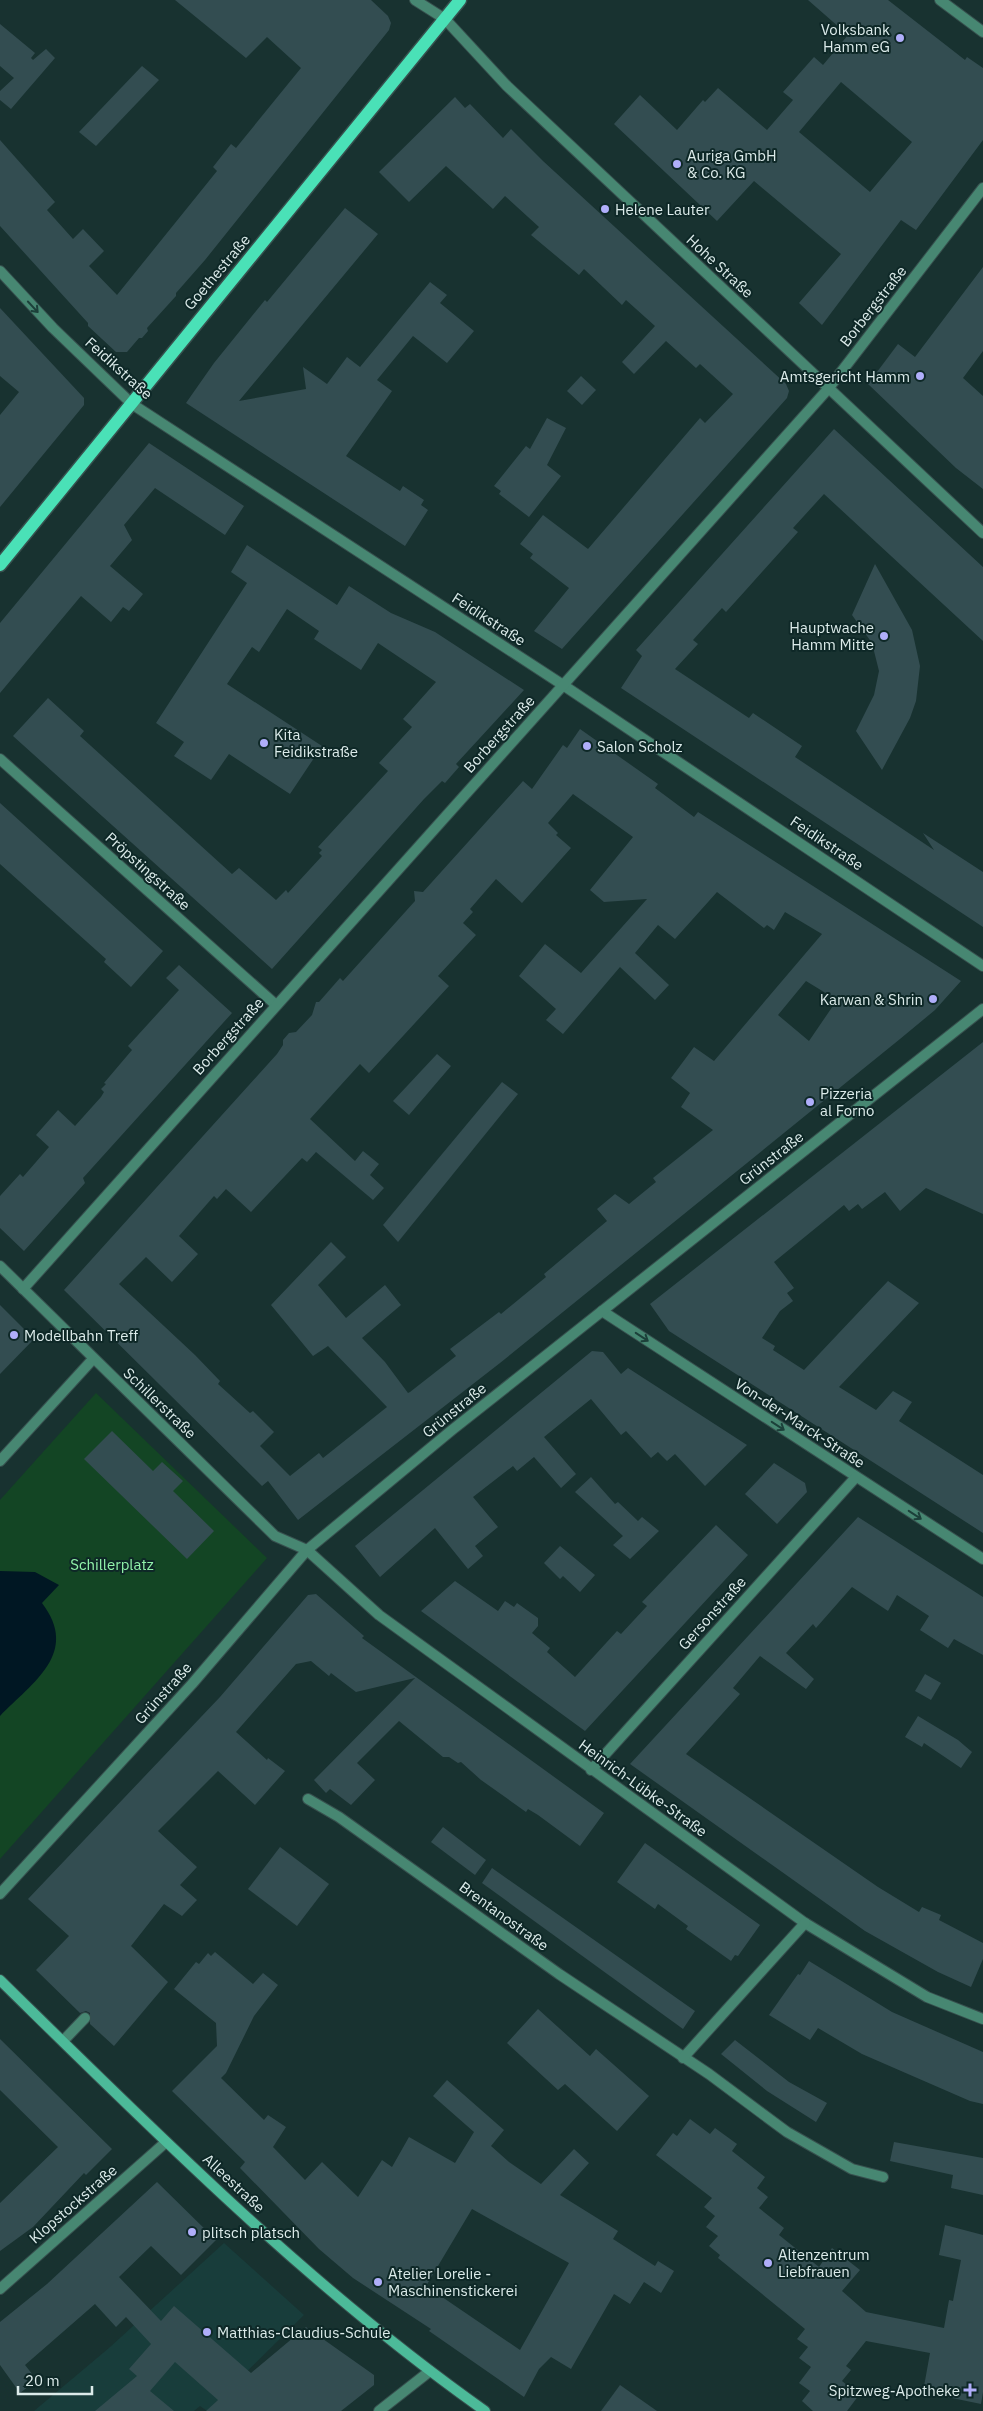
<svg xmlns="http://www.w3.org/2000/svg" width="983" height="2411" font-family="'IBM Plex Sans',sans-serif">
	<style>
		.built { fill: #183d3b }
		.green { fill: #134524 }
		.water { fill: #001723 }
		.building { fill: #334d51; fill-rule: evenodd }
		.lines { fill: none; stroke-linecap: round; stroke-linejoin: round }
		.service-casing { stroke: #37504e; stroke-width: 12 }
		.minor-casing { stroke: #37504e; stroke-width: 12 }
		.tertiary-casing { stroke: #37504e; stroke-width: 12 }
		.secondary-casing { stroke: #37504e; stroke-width: 12 }
		.primary-casing { stroke: #37504e; stroke-width: 15 }
		.service { stroke: #478772; stroke-width: 10 }
		.minor { stroke: #478772; stroke-width: 10 }
		.tertiary { stroke: #478772; stroke-width: 10 }
		.secondary { stroke: #4cba99; stroke-width: 10 }
		.primary { stroke: #4ae1b7; stroke-width: 12 }
		.oneway { stroke: #1c403a }
		.poi-dot { fill: #b0aefa; stroke: #0e2827; stroke-width: 2 }
		.labels { text-anchor: middle; dominant-baseline: central; stroke-width: 4; stroke-linejoin: round; paint-order: stroke }
		.poi-label { font-size: 15px; fill: #dcebea; stroke: #0e2827; text-anchor: start }
		.street-label { font-size: 15px; fill: #dcebea; stroke: #0e2827 }
		.park-label { font-size: 15px; fill: #91f2aa; stroke: #0e2827 }
	</style>
	<rect width="100%" height="100%" fill="#183230"/>
	<path class="built" d="M224 2243 304 2315 207 2411 200 2406 194 2411H34L109 2348Z"/>
	<path class="green" d="M96 1393 267 1558 0 1859V1500Z"/>
	<path class="water" d="M0 1571 35 1572 59 1585 42 1603C80 1653 33 1682 0 1716Z"/>
	<g class="building">
		<path d="M175 0H371L388 16 391 23 389 30 205 260 176 293V296L147 328 148 331 142 338H139L127 352H116L88 326V323L0 226V140L55 202 47 210 73 239 83 229 104 251 89 266 117 295 217 171 213 167 231 144 236 148 301 68 267 37 246 58Z"/>
		<path d="M808 0H888L965 60 967 57 983 68V140L916 230 901 220 822 325 799 303 841 254 754 181 717 221 614 124 640 95 677 130 703 100 705 102 718 88 767 130 793 100 783 92 814 57 823 65 848 35ZM841 82 912 142 870 192 799 132Z"/>
		<path d="M0 24 35 53 31 58 33 60 46 49 55 58 11 109 0 100V91L14 78 0 66Z"/>
		<path d="M142 66 159 80 96 146 79 132Z"/>
		<path d="M455 97 465 108 470 104 503 138 511 129 543 161 786 384 789 391 787 398 562 649 534 631 569 588 530 558 533 554 520 544 543 515 588 549 700 418 705 423 733 394 700 364 696 368 666 341 634 374 622 362 655 326 626 300 622 305 584 269 579 275 531 235 539 227 505 196 493 209 446 166 409 202 379 172Z"/>
		<path d="M345 208 378 234 239 401 306 389 303 367 327 384 347 357 360 367 430 282 447 295 440 303 474 331 447 363 413 336 377 380 392 391 346 456 400 491 403 486 424 500 421 505 428 510 405 546 186 403 214 363 265 300 267 302Z"/>
		<path d="M983 267V351L963 378 983 396V489L956 468 868 384 898 344 915 357Z"/>
		<path d="M0 308 84 398V405L0 507V415L19 392 0 376Z"/>
		<path d="M581 376 596 390 582 405 567 391Z"/>
		<path d="M547 418 566 428 547 465 561 476 529 517 499 494 501 491 494 486 526 446 530 449Z"/>
		<path d="M834 429 983 567V641L824 494 793 528 798 532 745 591 726 612 722 608 693 640 698 644 675 669 749 718 753 713 802 746 795 757 934 850 923 833 983 872V927L621 688 642 656 636 650Z"/>
		<path d="M149 443 244 506 225 535 155 488 124 525 132 540 110 566 143 594 129 611 123 607 111 622 81 596 0 693V623Z"/>
		<path d="M247 545 337 605 349 586 391 613 435 632 524 690 456 764 459 767 445 783 442 781 424 799 272 969 13 736 48 698 84 731 80 736 232 874 239 868 276 900 286 890 288 893 322 856 319 853 322 850 318 847 388 771 379 763 412 727 403 719 436 682 378 643 361 670 314 639 319 631 287 609 259 652 252 647 227 684 322 746 290 794 229 754 211 780 174 756 184 742 156 723 247 583 231 572Z"/>
		<path d="M875 564 912 630 920 666 916 701 910 718 882 770 856 731 874 695 879 671 872 643 852 615Z"/>
		<path d="M580 729 658 784 655 788 694 817 698 812 961 981 935 1010 900 1039 500 1363 298 1520 268 1481 262 1486 64 1290 277 1054 283 1045V1040L289 1033 296 1032 312 1015 316 1002H319L340 978 343 981 415 901 414 891 423 892 523 781 532 789 563 745 567 748ZM573 794 633 837 590 890 604 902 647 899 581 973 545 944 519 976 556 1009 546 1020 563 1034 620 967 655 1000 669 985 635 953 658 925 675 939 717 892 764 928 767 925 774 930 785 912 822 934 714 1061 694 1047 671 1078 690 1093 681 1107 713 1130 653 1178 656 1182 629 1204 615 1194 597 1209 607 1221 544 1274 546 1277 501 1314 499 1312 450 1349 456 1356 410 1392 408 1393 385 1362 362 1338 401 1305 385 1285 346 1318 318 1285 346 1257 331 1242 271 1305 313 1356 328 1346 387 1407 323 1458 319 1453 290 1476 260 1446 274 1432 253 1411 250 1413 218 1384 220 1381 195 1355 119 1284 146 1257 172 1282 198 1254 179 1236 214 1196 217 1199 226 1189 251 1212 302 1158 307 1162 316 1152 373 1200 384 1188 370 1175 379 1164 363 1151 355 1161 310 1119 360 1064 369 1073 449 986 438 976 476 935 463 923 473 912 470 909 496 879 522 903 571 848 556 835 558 833 548 823ZM806 981 837 1000 809 1041 778 1015Z"/>
		<path d="M0 803 163 951 131 987 104 962 106 959 0 864Z"/>
		<path d="M179 965 232 1013 83 1178 85 1183 24 1251 0 1228V1196L20 1174 23 1177 49 1147 36 1135 58 1110 75 1126 101 1097 104 1092 101 1089 106 1084 104 1083 132 1050 128 1046 179 990 166 978Z"/>
		<path d="M983 1042V1214L926 1188 900 1211 885 1192 862 1209 858 1204 849 1211 844 1205 774 1262 794 1288 787 1293 793 1301 780 1311 762 1338 775 1346 773 1350 804 1370 888 1281 919 1303 839 1387 876 1410 893 1391 912 1402 899 1421 983 1475V1533L669 1331 650 1304Z"/>
		<path d="M437 1054 451 1066 409 1115 393 1101Z"/>
		<path d="M502 1082 518 1094 398 1242 383 1225Z"/>
		<path d="M0 1305 34 1339 0 1374Z"/>
		<path d="M592 1351 603 1352 621 1374 628 1368 747 1445 705 1486 675 1454 667 1461 658 1452 651 1458 626 1431 621 1435 591 1399 544 1437 576 1474 561 1488 534 1457 517 1471 513 1466 473 1497 498 1527 475 1546 483 1556 468 1569 435 1528 380 1577 355 1546Z"/>
		<path d="M112 1431 153 1471 162 1462 183 1481 173 1491 214 1531 187 1559 84 1459Z"/>
		<path d="M774 1463 805 1483 807 1492 777 1524 745 1494Z"/>
		<path d="M591 1477 615 1504 618 1502 638 1521 642 1517 659 1531 630 1559 613 1545 623 1536 575 1492Z"/>
		<path d="M858 1517 983 1597V1655L954 1639 948 1648 920 1630 929 1616 897 1595 888 1611 852 1587 816 1628 813 1624 786 1653 814 1679 806 1689 760 1656 733 1688 740 1694 686 1754 878 1887 919 1912 922 1907 941 1915 939 1920 983 1943V1959L971 1987 938 1972 865 1931 630 1764Z"/>
		<path d="M716 1525 748 1555 585 1731 421 1611 455 1581 498 1611 505 1601 514 1607 517 1603 538 1618V1626L532 1633 550 1648 547 1652 575 1677 617 1631 621 1634 647 1606 642 1602Z"/>
		<path d="M560 1546 595 1575 580 1592 563 1576 560 1579 544 1563Z"/>
		<path d="M316 1594 364 1636 362 1638 604 1813 580 1846 538 1815 528 1809 526 1812 481 1780 461 1762 458 1763 449 1757H443L399 1721 357 1763 375 1780 351 1805 330 1789 326 1793 314 1780 415 1678 356 1692 331 1673 329 1676 311 1661 296 1664 236 1732 267 1760 268 1758 285 1771 255 1805 218 1771 158 1831 197 1867 180 1885 197 1900 182 1916 164 1904 131 1946 168 1982 114 2046 90 2024V2013L86 2011 80 2013 36 1970 69 1936 28 1899 220 1697 308 1595Z"/>
		<path d="M925 1674 941 1683 931 1700 915 1691Z"/>
		<path d="M918 1716 958 1740 972 1752 961 1768 924 1743 922 1747 905 1737Z"/>
		<path d="M443 1827 486 1860 475 1875 431 1842Z"/>
		<path d="M645 1843 760 1925 738 1956 735 1955 731 1961 686 1929 688 1926 658 1904 655 1909 617 1882Z"/>
		<path d="M280 1847 329 1884 297 1926 248 1889Z"/>
		<path d="M492 1868 695 2011 683 2029 482 1883Z"/>
		<path d="M215 1952 253 1984 263 1973 278 1985 254 2016 226 2073 221 2078 264 2120 268 2115 286 2127 273 2147 305 2180 322 2162 358 2197 382 2160 392 2167 409 2137 455 2163 474 2132 433 2096 447 2080 504 2130 491 2146 509 2162 541 2184 574 2149 589 2163 560 2195 618 2231 613 2239 655 2266 658 2261 674 2271 661 2293 644 2282 630 2304 614 2294 571 2369 551 2357 539 2369 524 2397 429 2331 431 2329 353 2278 319 2249 240 2168 245 2162 172 2091 217 2046 216 2023 174 1989 196 1962 199 1964 208 1953 211 1956ZM472 2209 569 2263 520 2350 426 2286Z"/>
		<path d="M809 1961 892 2012 983 2052V2104L970 2101 862 2054 818 2028 810 2040 769 2015 798 1974 800 1975Z"/>
		<path d="M538 2009 590 2056 596 2049 649 2096 617 2131 565 2084 558 2090 507 2043Z"/>
		<path d="M0 2039 112 2149 86 2175 84 2173 33 2227 0 2251V2203L58 2147 0 2090Z"/>
		<path d="M735 2040 789 2082 827 2103 816 2122 767 2091 721 2054Z"/>
		<path d="M690 2119 710 2134 715 2128 737 2144 732 2151 765 2177 757 2188 768 2197 759 2208 784 2228 779 2235 819 2267 832 2248 860 2270 842 2291 866 2312 944 2328 949 2300 953 2301 961 2260 939 2255 945 2225 983 2235V2392L981 2404 923 2392 930 2353 866 2341 846 2366 851 2370 842 2381 859 2395 847 2411H813L802 2401 810 2391 799 2383 811 2367 799 2358 808 2347 797 2339 805 2329 718 2258 720 2255 709 2246 718 2236 706 2227 715 2216 704 2207 712 2198 656 2155 673 2133 677 2136Z"/>
		<path d="M894 2142 983 2158V2195L951 2188 953 2175 890 2161Z"/>
		<path d="M157 2182 216 2240 181 2275 151 2246 119 2277 161 2321 174 2306 251 2373 306 2327 374 2375V2385L341 2411H206L218 2400 175 2362 150 2391 174 2411H95L137 2376 129 2369 151 2344 126 2317 116 2327 95 2304 25 2365 37 2380 20 2393 0 2365V2322L47 2284Z"/>
		<path d="M620 2385 657 2411H601Z"/>
	</g>
	<g class="lines">
		<g class="service-casing">
			<g id="service">
				<path d="M0 1461 93 1359"/>
				<path d="M63 2041 85 2018"/>
			</g>
		</g>
		<g class="minor-casing">
			<g id="minor">
				<path d="M415 0 445 19 507 86 983 533"/>
				<path d="M0 271 53 328 132 404 563 685 983 966"/>
				<path d="M0 759 276 1005"/>
				<path d="M0 1266 275 1536 307 1550 379 1615 805 1923 927 1997 983 2019"/>
				<path d="M23 1289 828 389 983 188"/>
				<path d="M602 1311 983 1559"/>
				<path d="M591 1770 856 1477"/>
				<path d="M308 1799 339 1817 559 1974 709 2074 787 2132 852 2169 883 2177"/>
				<path d="M0 1894 192 1684 307 1550 452 1430 983 1009"/>
				<path d="M683 2058 805 1923"/>
				<path d="M0 2289 166 2142"/>
				<path d="M379 2411 430 2371"/>
			</g>
		</g>
		<g class="tertiary-casing">
			<path id="tertiary" d="M940 0 983 32"/>
		</g>
		<g class="secondary-casing">
			<path id="secondary" d="M0 1980C154 2131 308 2286 485 2411"/>
		</g>
		<g class="primary-casing">
			<path id="primary" d="M0 565 460 0"/>
		</g>
		<use href="#service" class="service"/>
		<use href="#minor" class="minor"/>
		<use href="#tertiary" class="tertiary"/>
		<use href="#secondary" class="secondary"/>
		<use href="#primary" class="primary"/>
	</g>
	<defs><path id="oneway-shaft" d="M-6 0H5M1.5-3L5.5 0L1.5 3" fill="none" stroke-width="1.6" stroke-linecap="round" stroke-linejoin="round" transform="scale(1.25)"/></defs>
	<g class="oneway">
		<use href="#oneway-shaft" transform="translate(33 307) rotate(47)"/>
		<use href="#oneway-shaft" transform="translate(642 1337) rotate(33)"/>
		<use href="#oneway-shaft" transform="translate(778 1426) rotate(33)"/>
		<use href="#oneway-shaft" transform="translate(915 1515) rotate(33)"/>
	</g>
	<g class="poi-dot">
		<circle cx="900" cy="38" r="5"/>
		<circle cx="677" cy="164" r="5"/>
		<circle cx="605" cy="209" r="5"/>
		<circle cx="920" cy="376" r="5"/>
		<circle cx="884" cy="636" r="5"/>
		<circle cx="264" cy="743" r="5"/>
		<circle cx="587" cy="746" r="5"/>
		<circle cx="933" cy="999" r="5"/>
		<circle cx="810" cy="1102" r="5"/>
		<circle cx="14" cy="1335" r="5"/>
		<circle cx="192" cy="2232" r="5"/>
		<circle cx="768" cy="2263" r="5"/>
		<circle cx="378" cy="2282" r="5"/>
		<circle cx="207" cy="2332" r="5"/>
		<path d="M967.5 2382.5h5v5h5v5h-5v5h-5v-5h-5v-5h5z"/>
	</g>
	<g class="labels">
		<g class="poi-label">
			<text x="890" y="29" text-anchor="end">Volksbank<tspan x="890" dy="17">Hamm eG</tspan></text>
			<text x="687" y="155">Auriga GmbH<tspan x="687" dy="17">&amp; Co. KG</tspan></text>
			<text x="615" y="209">Helene Lauter</text>
			<text x="910" y="376" text-anchor="end">Amtsgericht Hamm</text>
			<text x="874" y="627" text-anchor="end">Hauptwache<tspan x="874" dy="17">Hamm Mitte</tspan></text>
			<text x="274" y="734">Kita<tspan x="274" dy="17">Feidikstraße</tspan></text>
			<text x="597" y="746">Salon Scholz</text>
			<text x="923" y="999" text-anchor="end">Karwan &amp; Shrin</text>
			<text x="820" y="1093">Pizzeria<tspan x="820" dy="17">al Forno</tspan></text>
			<text x="24" y="1335">Modellbahn Treff</text>
			<text x="202" y="2232">plitsch platsch</text>
			<text x="778" y="2254">Altenzentrum<tspan x="778" dy="17">Liebfrauen</tspan></text>
			<text x="388" y="2273">Atelier Lorelie -<tspan x="388" dy="17">Maschinenstickerei</tspan></text>
			<text x="217" y="2332">Matthias-Claudius-Schule</text>
			<text x="960" y="2390" text-anchor="end">Spitzweg-Apotheke</text>
		</g>
		<g class="street-label">
			<text transform="translate(720 266) rotate(43)">Hohe Straße</text>
			<text transform="translate(217 272) rotate(-50)">Goethestraße</text>
			<text transform="translate(873 306) rotate(-52)">Borbergstraße</text>
			<text transform="translate(119 368) rotate(42)">Feidikstraße</text>
			<text transform="translate(489 619) rotate(33)">Feidikstraße</text>
			<text transform="translate(499 734) rotate(-48)">Borbergstraße</text>
			<text transform="translate(827 843) rotate(34)">Feidikstraße</text>
			<text transform="translate(148 871) rotate(42)">Pröpstingstraße</text>
			<text transform="translate(228 1036) rotate(-48)">Borbergstraße</text>
			<text transform="translate(771 1158) rotate(-38)">Grünstraße</text>
			<text transform="translate(160 1403) rotate(44)">Schillerstraße</text>
			<text transform="translate(454 1410) rotate(-39)">Grünstraße</text>
			<text transform="translate(800 1423) rotate(33)">Von-der-Marck-Straße</text>
			<text transform="translate(712 1613) rotate(-48)">Gersonstraße</text>
			<text transform="translate(163 1693) rotate(-48)">Grünstraße</text>
			<text transform="translate(643 1788) rotate(36)">Heinrich-Lübke-Straße</text>
			<text transform="translate(504 1916) rotate(36)">Brentanostraße</text>
			<text transform="translate(234 2183) rotate(43)">Alleestraße</text>
			<text transform="translate(73 2204) rotate(-41)">Klopstockstraße</text>
		</g>
		<g class="park-label">
			<text x="112" y="1564">Schillerplatz</text>
		</g>
	</g>
	<path d="M18 2386v8h74v-8" fill="none" stroke="#dcebea" stroke-width="2.5"/>
	<text x="25" y="2386" font-size="15" fill="#dcebea" stroke="#0e2827" stroke-width="4" paint-order="stroke">20 m</text>
</svg>
